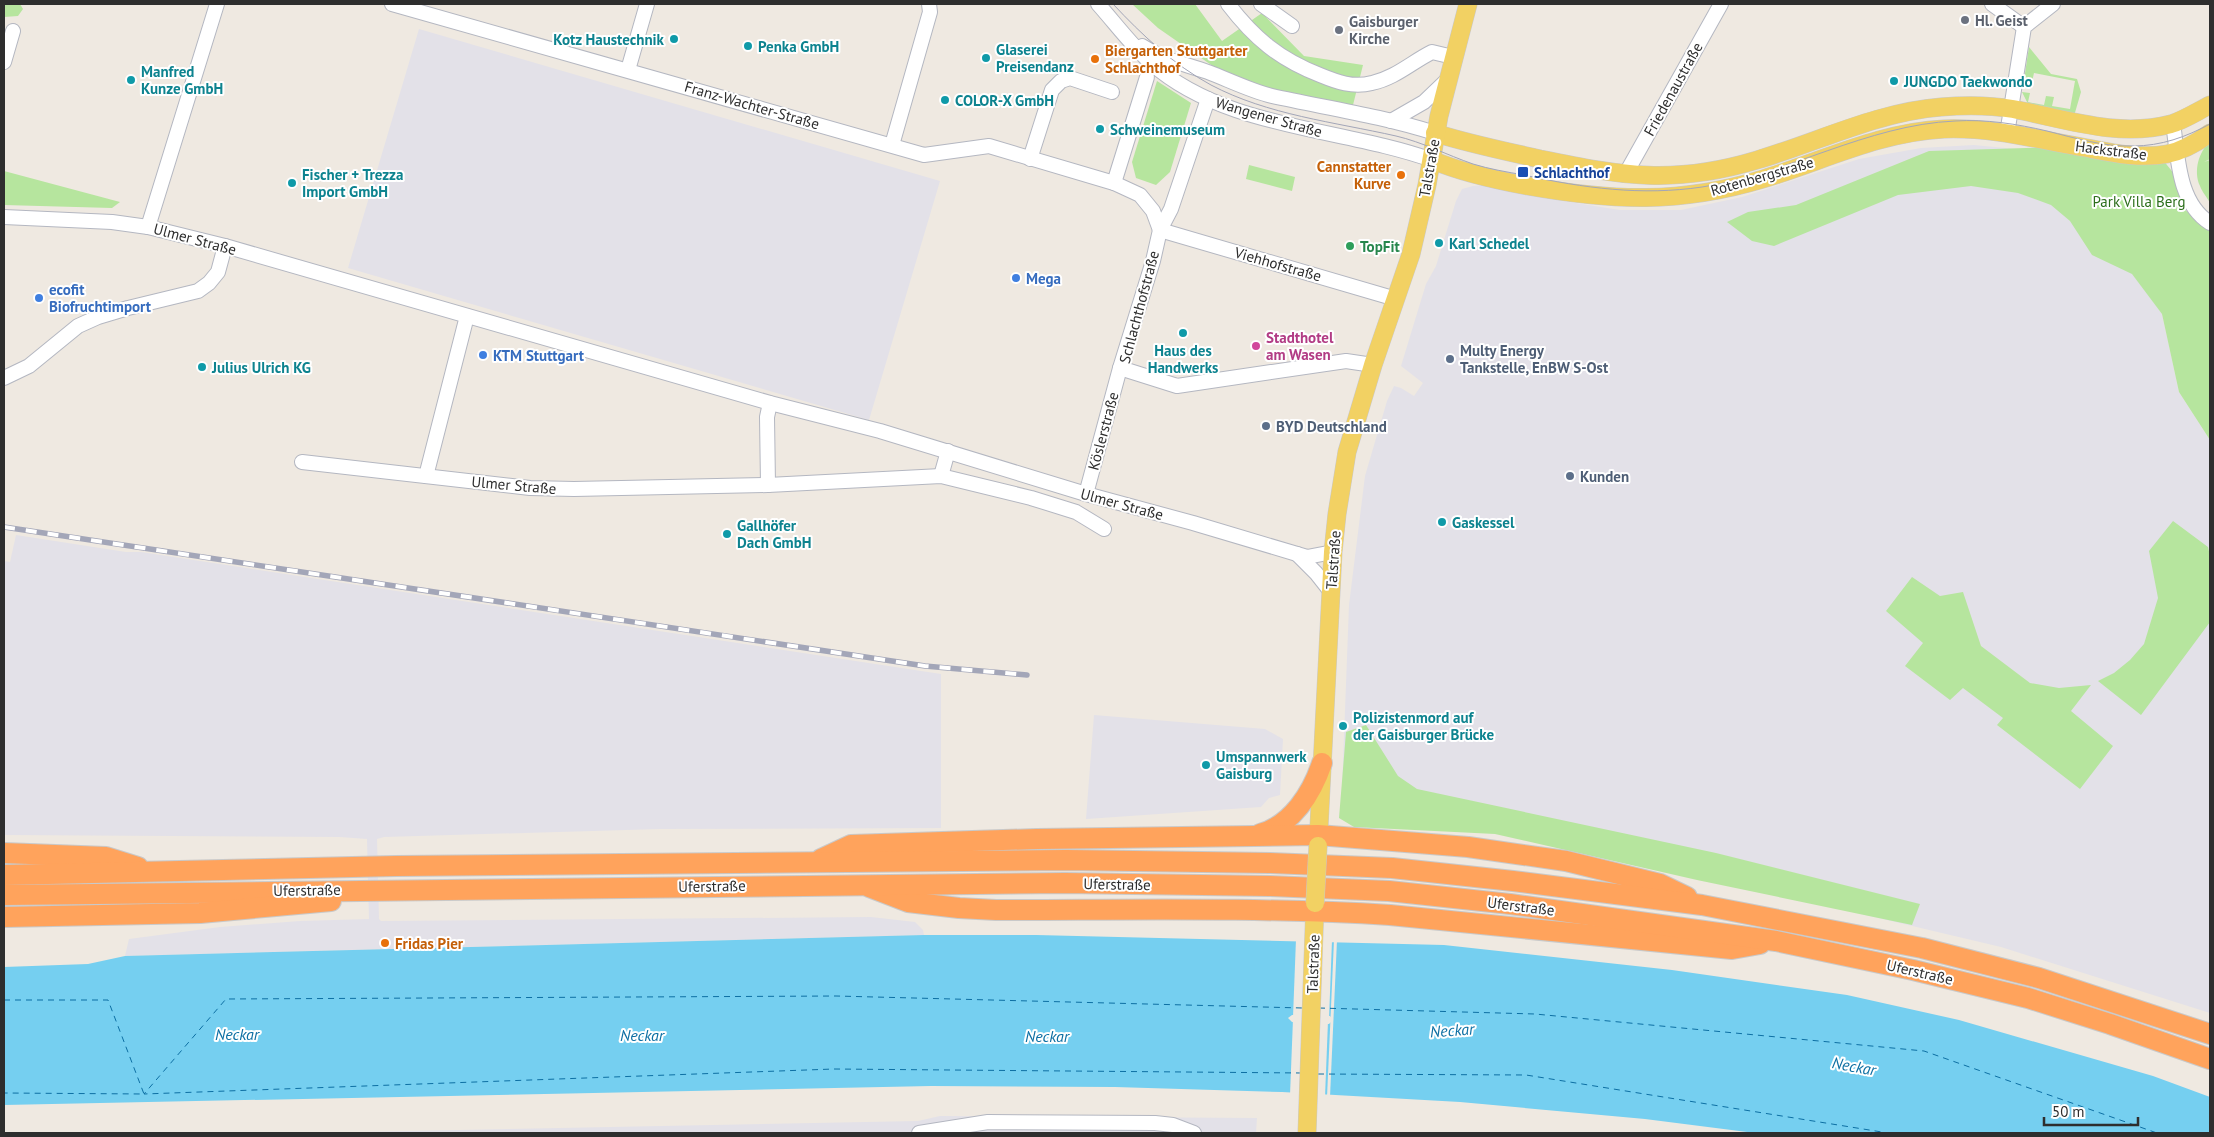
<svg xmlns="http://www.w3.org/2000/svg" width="2214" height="1137" font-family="'PT Sans',sans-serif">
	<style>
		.industrial { fill: #e3e1e8 }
		.green { fill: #b6e59e }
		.water { fill: #75cff0; fill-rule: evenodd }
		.pier { fill: #efe9e1 }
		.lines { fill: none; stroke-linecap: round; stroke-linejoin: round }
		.ferry { stroke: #0d6fa3; stroke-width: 1; stroke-dasharray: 6 5; stroke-linecap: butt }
		.minor-casing { stroke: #b4b7c1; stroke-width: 16 }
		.major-casing { stroke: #c9c9c9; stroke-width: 19 }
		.highway-casing { stroke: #c9c9c9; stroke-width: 22 }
		.minor { stroke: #fff; stroke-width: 14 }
		.major { stroke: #f2d163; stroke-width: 18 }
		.highway { stroke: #ffa35c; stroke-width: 20 }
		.tram { stroke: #a3a6b8; stroke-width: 1 }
		.rail-casing { stroke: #a3a6b8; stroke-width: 5.5 }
		.rail { stroke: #fff; stroke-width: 4; stroke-dasharray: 11; stroke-linecap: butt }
		.major-bridge-casing { stroke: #c9c9c9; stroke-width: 19; stroke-linecap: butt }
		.major-bridge { stroke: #f2d163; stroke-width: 18 }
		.worship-dot { fill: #6b7280; stroke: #fff; stroke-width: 2 }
		.culture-dot { fill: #0f9aa8; stroke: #fff; stroke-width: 2 }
		.food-dot { fill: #e8710a; stroke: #fff; stroke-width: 2 }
		.transit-dot { fill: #1a4fb4; stroke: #fff; stroke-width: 2 }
		.leisure-dot { fill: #2e9e5b; stroke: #fff; stroke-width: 2 }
		.shop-dot { fill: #3f7fe0; stroke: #fff; stroke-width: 2 }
		.hotel-dot { fill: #d1479c; stroke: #fff; stroke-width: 2 }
		.service-dot { fill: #5c6f8a; stroke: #fff; stroke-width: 2 }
		.labels { text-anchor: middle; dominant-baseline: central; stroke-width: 4; stroke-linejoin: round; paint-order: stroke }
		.worship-label { font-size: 15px; font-weight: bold; fill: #5b616d; stroke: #fff; text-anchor: start }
		.culture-label { font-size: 15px; font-weight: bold; fill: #0d838f; stroke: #fff; text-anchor: start }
		.food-label { font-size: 15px; font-weight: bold; fill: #c56008; stroke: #fff; text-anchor: start }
		.street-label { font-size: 15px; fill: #2e2e2e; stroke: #fff }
		.transit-label { font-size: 15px; font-weight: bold; fill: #164399; stroke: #fff; text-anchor: start }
		.park-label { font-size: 15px; fill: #2c6e1b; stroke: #fff }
		.leisure-label { font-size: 15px; font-weight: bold; fill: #27864d; stroke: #fff; text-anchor: start }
		.shop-label { font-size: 15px; font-weight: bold; fill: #366cbe; stroke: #fff; text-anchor: start }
		.hotel-label { font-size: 15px; font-weight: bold; fill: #b23c85; stroke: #fff; text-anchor: start }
		.service-label { font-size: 15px; font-weight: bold; fill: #4e5e75; stroke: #fff; text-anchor: start }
		.water-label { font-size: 16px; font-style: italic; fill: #0d6fa3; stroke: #fff }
	</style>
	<rect width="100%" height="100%" fill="#efe9e1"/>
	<g class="industrial">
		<path d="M419 29 940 181 869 420 348 268Z"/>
		<path d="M1974 145 2057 153 2162 314 2179 392 2210 440V1013L2001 947 1662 867 1492 831 1341 816 1349 605 1365 476 1387 401 1394 386 1401 388 1414 396 1423 383 1401 366 1426 284 1436 266 1456 201 1462 189 1473 186 1488 185 1531 196 1620 210H1681L1742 197 1859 159 1921 148Z"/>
		<path d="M16 535 126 552H141L941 674V828L660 829 384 837 377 839 379 919 381 921 871 917 915 922 923 930 924 935 125 956 129 939 220 927 300 921 369 919 367 839 340 837 4 835V561L10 562Z"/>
		<path d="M1094 715 1265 729 1283 739 1280 795 1269 798 1261 807 1086 819Z"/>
		<path d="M940 1116 1257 1118 1256 1133H306L918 1121Z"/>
	</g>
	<g class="green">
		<path d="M4 4H20L23 9 18 16 4 17Z"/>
		<path d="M1132 4H1195L1222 41 1262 13 1304 56 1363 65 1352 109 1230 78 1158 28Z"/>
		<path d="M2029 47 2051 74 2077 79 2081 92 2074 116 2028 104 2022 92 2030 93 2028 102 2044 105 2046 96 2054 97 2052 106 2070 109 2075 81 2034 73 2032 82 2024 80Z"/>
		<path d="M1157 81 1191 103 1170 172 1156 185 1136 178 1132 162Z"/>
		<path d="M2210 142V159L2204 162 2210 160V203C2207 197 2202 192 2200 186 2193 171 2199 151 2210 142Z"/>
		<path d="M2055 147 2163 160 2175 175 2184 209 2210 230V440L2179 392 2162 314 2132 274 2092 255 2070 221 2051 205 2018 193 1971 186 1898 195 1774 246 1752 241 1727 222 1748 212 1796 205 1929 151Z"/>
		<path d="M1249 165 1295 177 1292 191 1246 179Z"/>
		<path d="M4 171 120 202 112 208 4 205Z"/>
		<path d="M2173 521 2208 547 2210 556V622L2141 715 2098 681 2114 673 2130 660 2144 644 2158 598 2149 551Z"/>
		<path d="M1912 577 1940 596 1963 592 1981 646 2030 683 2059 688 2091 685 2071 711 2113 746 2080 789 1997 725 2003 718 1963 688 1950 700 1905 666 1923 643 1886 611Z"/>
		<path d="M1366 725 1398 776 1417 789 1716 853 1920 904 1912 925 1697 880 1495 834 1354 827 1339 818 1346 732Z"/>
	</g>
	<path class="water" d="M924 935H1036L1444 945 1672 970 1847 995 1959 1020 2153 1076 2210 1097V1133H1755L1645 1119 1460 1102 1282 1092 1115 1087 931 1086 4 1105V967L88 964 125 956ZM1292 1015 1330 1016 1333 1020 1329 1024 1292 1022 1288 1018Z"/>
	<g class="pier">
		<path d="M1296 939 1332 940 1329 1019 1293 1017Z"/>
		<path d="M1334 940H1337L1330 1097H1327Z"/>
		<path d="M1293 1019 1328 1021 1325 1097 1290 1095Z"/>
	</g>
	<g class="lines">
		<g class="ferry">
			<path d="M4 1000H108L144 1094 4 1093"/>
			<path d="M1319 1008 1535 1014 1924 1051 2157 1133"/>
			<path d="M1302 1073 834 1069 144 1094 226 999 836 996 1302 1008"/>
			<path d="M1318 1074 1526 1075 1888 1133"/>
		</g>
		<g class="minor-casing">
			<g id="minor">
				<path d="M392 4 924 155 989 146 1114 183 1140 195 1153 211 1160 230"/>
				<path d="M1098 4C1115 23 1132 46 1151 63 1225 129 1343 128 1432 160"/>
				<path d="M1228 4C1254 38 1279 59 1320 75 1337 82 1353 88 1372 83 1395 78 1412 62 1432 52L1453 57"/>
				<path d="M1261 4 1292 26"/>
				<path d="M1992 4 2024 27"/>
				<path d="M1142 46C1163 60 1185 64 1208 72 1229 80 1251 91 1272 96 1327 108 1382 116 1435 133"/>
				<path d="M4 62 13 31"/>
				<path d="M628 70 647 4"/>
				<path d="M1391 121 1424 102 1448 79"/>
				<path d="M2173 123C2178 157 2178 203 2210 223"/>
				<path d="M2007 134 2024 27 2053 4"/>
				<path d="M892 145 930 12 929 4"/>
				<path d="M1030 159 1052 90 1061 81 1070 78 1112 92"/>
				<path d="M1625 175 1721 4"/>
				<path d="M1114 183 1147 77"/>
				<path d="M4 217 112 222 148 227 225 246 770 403 880 431 1086 494 1193 523 1297 554 1307 557 1333 552"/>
				<path d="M148 227 217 4"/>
				<path d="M1160 230 1396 299"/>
				<path d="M1120 368 1177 386 1346 361 1373 365"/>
				<path d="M4 378 29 366 78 326 98 317 128 308 198 291 209 283 218 272 225 246"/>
				<path d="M302 462 530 488 574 489 768 485 941 476 1031 498 1076 512 1104 529"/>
				<path d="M426 476 467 316"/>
				<path d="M941 476 948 451"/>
				<path d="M768 485 767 417 770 403"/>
				<path d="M1086 494 1120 368 1153 261 1160 230 1171 209 1208 99"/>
				<path d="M1297 554 1316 573 1331 592"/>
				<path d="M919 1133 988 1122 1155 1123 1173 1125 1194 1133"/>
			</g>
		</g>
		<g class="major-casing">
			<g id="major">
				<path d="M1435 133C1470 144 1505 151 1540 159 1623 176 1674 185 1757 160 1818 142 1877 112 1941 107 1964 105 1990 105 2013 109 2065 119 2118 138 2171 124 2184 120 2198 111 2210 105"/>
				<path d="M1432 160C1463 173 1495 180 1528 186 1612 201 1680 204 1763 179 1823 161 1880 132 1944 129 1992 127 2040 140 2087 148 2113 153 2141 159 2167 154 2182 151 2198 142 2210 133"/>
				<path d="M1318 846 1333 552 1337 514 1347 452 1373 365 1411 254 1427 185 1439 116 1468 4"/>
				<path d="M1307 1133 1315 903"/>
			</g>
		</g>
		<g class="highway-casing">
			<g id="highway">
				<path d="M1260 834C1292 825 1312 793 1322 763"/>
				<path d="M4 853 106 857 138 867"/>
				<path d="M821 859 851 845 1037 839 1318 835 1468 847 1566 861 1660 884 1687 897"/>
				<path d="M4 875 396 866 1066 860 1270 863 1392 868 1513 881 1702 905 1922 948 2039 978 2210 1034"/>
				<path d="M869 887 908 902 959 908 996 910C1128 910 1259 907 1390 915L1732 949 1760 944"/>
				<path d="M4 895 1065 883 1270 886 1389 891 1510 904 1776 941 1913 970 2028 998 2110 1024 2210 1059"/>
				<path d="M4 917 200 913 331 901"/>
			</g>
		</g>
		<use href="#minor" class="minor"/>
		<use href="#major" class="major"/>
		<use href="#highway" class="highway"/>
		<path class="tram" d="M1113 4C1142 35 1174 65 1211 85 1268 115 1334 122 1396 136 1422 142 1447 155 1473 164 1489 169 1507 172 1524 175 1583 188 1642 196 1702 187 1789 174 1866 125 1955 121 1986 119 2017 124 2047 131 2075 138 2104 147 2133 146 2161 146 2186 137 2210 124"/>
		<g class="rail-casing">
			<path id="rail" d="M4 527 925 666 1027 675"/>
		</g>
		<use href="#rail" class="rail"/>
		<g class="major-bridge-casing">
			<path id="major-bridge" d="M1315 903 1318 846"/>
		</g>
		<use href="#major-bridge" class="major-bridge"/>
	</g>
	<g class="worship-dot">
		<circle cx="1965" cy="20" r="5"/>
		<circle cx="1339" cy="30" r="5"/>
	</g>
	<g class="culture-dot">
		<circle cx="674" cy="39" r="5"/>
		<circle cx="748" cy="46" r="5"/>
		<circle cx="986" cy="58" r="5"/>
		<circle cx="131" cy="80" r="5"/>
		<circle cx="1894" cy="81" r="5"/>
		<circle cx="945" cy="100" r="5"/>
		<circle cx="1100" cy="129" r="5"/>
		<circle cx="292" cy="183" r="5"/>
		<circle cx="1439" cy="243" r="5"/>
		<circle cx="1183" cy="333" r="5"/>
		<circle cx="202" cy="367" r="5"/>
		<circle cx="1442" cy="522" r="5"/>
		<circle cx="727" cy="534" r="5"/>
		<circle cx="1343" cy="726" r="5"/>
		<circle cx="1206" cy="765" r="5"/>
	</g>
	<g class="food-dot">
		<circle cx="1095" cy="59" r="5"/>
		<circle cx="1401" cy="175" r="5"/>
		<circle cx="385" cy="943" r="5"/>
	</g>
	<rect class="transit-dot" x="1517" y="166" width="12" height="12" rx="2.5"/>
	<circle class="leisure-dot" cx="1350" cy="246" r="5"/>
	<g class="shop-dot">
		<circle cx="1016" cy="278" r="5"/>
		<circle cx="39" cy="298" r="5"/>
		<circle cx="483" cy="355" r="5"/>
	</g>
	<circle class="hotel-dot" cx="1256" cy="346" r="5"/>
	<g class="service-dot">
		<circle cx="1450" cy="359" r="5"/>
		<circle cx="1266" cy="426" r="5"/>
		<circle cx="1570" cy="476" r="5"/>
	</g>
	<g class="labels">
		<g class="worship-label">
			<text x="1975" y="20">Hl. Geist</text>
			<text x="1349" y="21">Gaisburger<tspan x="1349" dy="17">Kirche</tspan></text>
		</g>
		<g class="culture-label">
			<text x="664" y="39" text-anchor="end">Kotz Haustechnik</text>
			<text x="758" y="46">Penka GmbH</text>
			<text x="996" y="49">Glaserei<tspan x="996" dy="17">Preisendanz</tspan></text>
			<text x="141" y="71">Manfred<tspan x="141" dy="17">Kunze GmbH</tspan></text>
			<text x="1904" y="81">JUNGDO Taekwondo</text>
			<text x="955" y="100">COLOR-X GmbH</text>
			<text x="1110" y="129">Schweinemuseum</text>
			<text x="302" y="174">Fischer + Trezza<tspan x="302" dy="17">Import GmbH</tspan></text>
			<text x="1449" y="243">Karl Schedel</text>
			<text x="1183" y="350" text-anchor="middle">Haus des<tspan x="1183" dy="17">Handwerks</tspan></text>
			<text x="212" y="367">Julius Ulrich KG</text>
			<text x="1452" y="522">Gaskessel</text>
			<text x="737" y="525">Gallhöfer<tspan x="737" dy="17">Dach GmbH</tspan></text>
			<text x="1353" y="717">Polizistenmord auf<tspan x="1353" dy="17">der Gaisburger Brücke</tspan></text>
			<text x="1216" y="756">Umspannwerk<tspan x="1216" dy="17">Gaisburg</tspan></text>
		</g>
		<g class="food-label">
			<text x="1105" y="50">Biergarten Stuttgarter<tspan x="1105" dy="17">Schlachthof</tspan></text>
			<text x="1391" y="166" text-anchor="end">Cannstatter<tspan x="1391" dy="17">Kurve</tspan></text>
			<text x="395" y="943">Fridas Pier</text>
		</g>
		<g class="street-label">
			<text transform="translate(1673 89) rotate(-61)">Friedenaustraße</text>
			<text transform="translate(752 105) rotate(16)">Franz-Wachter-Straße</text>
			<text transform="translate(1269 117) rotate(16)">Wangener Straße</text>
			<text transform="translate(2111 150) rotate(7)">Hackstraße</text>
			<text transform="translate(1429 168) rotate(-80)">Talstraße</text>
			<text transform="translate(1762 176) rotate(-16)">Rotenbergstraße</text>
			<text transform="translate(195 239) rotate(15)">Ulmer Straße</text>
			<text transform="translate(1278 264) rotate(16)">Viehhofstraße</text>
			<text transform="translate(1139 307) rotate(-75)">Schlachthofstraße</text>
			<text transform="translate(1103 431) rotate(-75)">Köslerstraße</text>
			<text transform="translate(514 485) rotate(5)">Ulmer Straße</text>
			<text transform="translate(1122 504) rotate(15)">Ulmer Straße</text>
			<text transform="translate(1333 560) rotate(-86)">Talstraße</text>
			<text transform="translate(1117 884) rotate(1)">Uferstraße</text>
			<text transform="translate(712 886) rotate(-1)">Uferstraße</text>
			<text transform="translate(307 890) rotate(-1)">Uferstraße</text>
			<text transform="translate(1521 906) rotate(7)">Uferstraße</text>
			<text transform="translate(1313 964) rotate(-88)">Talstraße</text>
			<text transform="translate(1920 972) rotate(13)">Uferstraße</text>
		</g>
		<g class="transit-label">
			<text x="1534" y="172">Schlachthof</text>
		</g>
		<g class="park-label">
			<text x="2139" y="201">Park Villa Berg</text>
		</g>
		<g class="leisure-label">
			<text x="1360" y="246">TopFit</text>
		</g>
		<g class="shop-label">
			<text x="1026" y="278">Mega</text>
			<text x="49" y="289">ecofit<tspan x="49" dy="17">Biofruchtimport</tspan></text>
			<text x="493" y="355">KTM Stuttgart</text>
		</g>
		<g class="hotel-label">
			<text x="1266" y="337">Stadthotel<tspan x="1266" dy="17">am Wasen</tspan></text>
		</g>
		<g class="service-label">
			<text x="1460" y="350">Multy Energy<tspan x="1460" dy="17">Tankstelle, EnBW S-Ost</tspan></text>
			<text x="1276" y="426">BYD Deutschland</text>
			<text x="1580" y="476">Kunden</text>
		</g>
		<g class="water-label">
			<text transform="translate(1452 1030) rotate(-4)">Neckar</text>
			<text x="237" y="1034">Neckar</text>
			<text x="642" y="1035">Neckar</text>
			<text x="1047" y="1036">Neckar</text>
			<text transform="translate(1854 1066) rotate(10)">Neckar</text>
		</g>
	</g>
	<rect width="2214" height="1137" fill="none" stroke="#2e2e2e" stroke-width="10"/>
	<path d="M2044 1117v8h94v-8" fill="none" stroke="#2e2e2e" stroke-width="2.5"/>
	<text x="2052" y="1117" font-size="15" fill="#2e2e2e" stroke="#ffffff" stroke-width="4" paint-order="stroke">50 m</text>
</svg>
